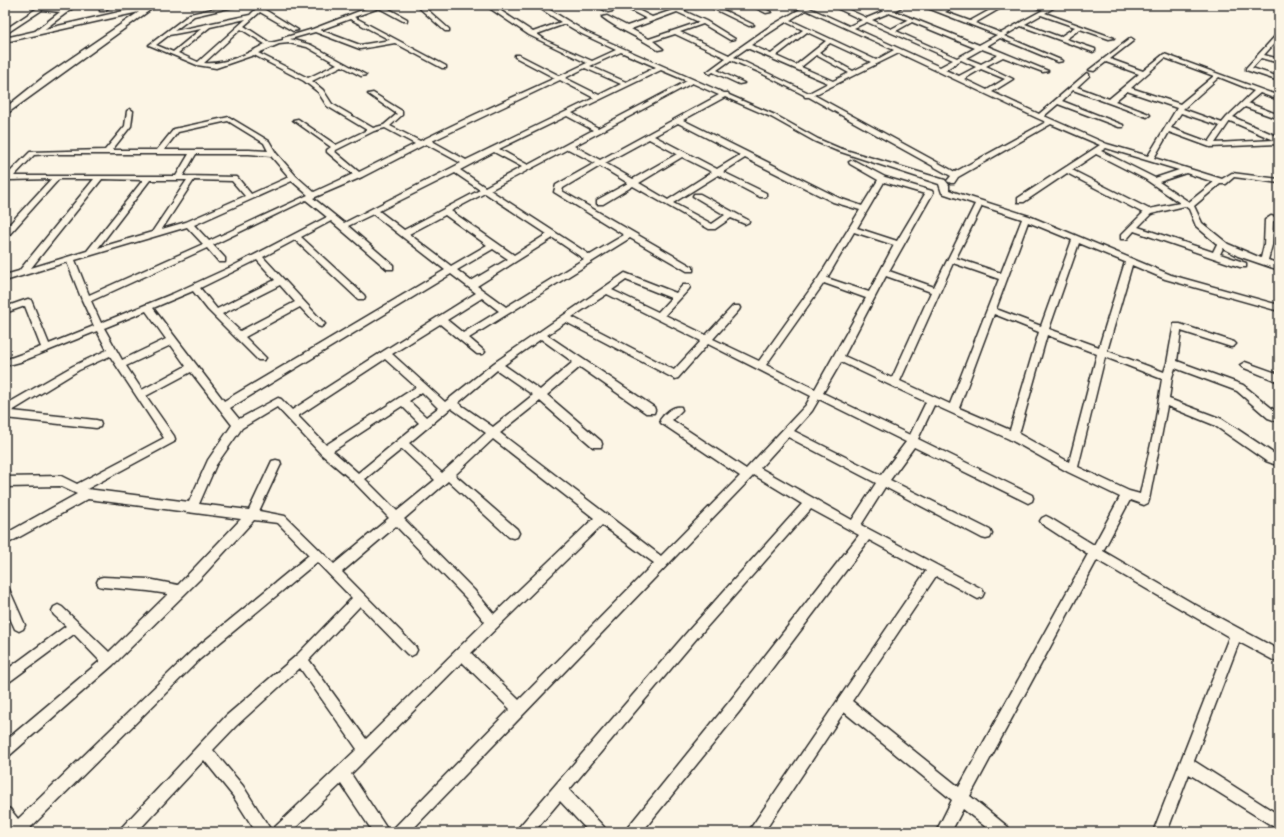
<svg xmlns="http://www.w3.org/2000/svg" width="1284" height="837" font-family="Pangolin,sans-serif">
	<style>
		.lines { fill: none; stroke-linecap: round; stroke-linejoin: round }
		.minor-casing { stroke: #2b2b2b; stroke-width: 3 }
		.major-casing { stroke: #2b2b2b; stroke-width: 3 }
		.minor { fill: #fcf5e5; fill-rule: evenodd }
		.major { fill: #fcf5e5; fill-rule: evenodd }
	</style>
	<rect width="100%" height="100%" fill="#fcf5e5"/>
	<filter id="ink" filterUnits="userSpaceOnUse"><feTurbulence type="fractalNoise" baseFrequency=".025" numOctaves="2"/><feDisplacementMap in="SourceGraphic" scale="8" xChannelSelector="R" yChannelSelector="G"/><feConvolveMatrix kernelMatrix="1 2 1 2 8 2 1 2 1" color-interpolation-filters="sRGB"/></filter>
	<g filter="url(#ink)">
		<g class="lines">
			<g class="minor-casing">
				<g id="minor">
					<path d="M42 5 64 9 70 5H77L38 34H34V32L60 12 42 10 10 31 8 33 10 39 5 40 6 29Z"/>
					<path d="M105 5H112L104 11H100V9Z"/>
					<path d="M231 5H242L194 16 174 31 250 15 256 9 250 5H257L298 30 293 31 260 12 244 26 270 43 283 40V38L313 29 375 5H382L407 19V21H403L379 8 354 17 446 66V68H442L395 43 360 49 315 32 290 39 311 45 366 75 361 76 342 66 312 81 323 90 332 104 373 128 384 125 397 114 368 94 373 93 402 111V115L390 126 420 141 474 115 555 78 515 57V55H519L560 76 587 63 529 35 485 5H492L533 32 561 22 535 5H542L586 32 724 93H728L729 95 775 115 818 139 839 148 945 180 949 185V190L954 192 1029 216 1171 275 1279 305V311L1165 279 1132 265 1107 351 1164 372 1167 363 1174 324H1180L1234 342 1236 344 1234 346 1231 347 1181 331 1177 361 1243 385 1279 414V422L1268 418 1237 391 1175 368 1172 377 1169 399 1222 419 1279 457V466L1266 461 1214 425 1167 406 1149 500 1148 503 1144 505 1130 500 1103 551 1194 604 1279 650V663L1239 642 1194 761 1279 815V830L1189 774 1167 832H1153L1229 637 1097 560 970 796 1008 827 1010 832H992L963 809 951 832H936L952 800 844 712 764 832H748L926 571 869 540 739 712 642 832H626L628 827 729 702 859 535 811 509 697 638 569 790 604 827 606 832H589L560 801 534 832H517L519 827 689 630 802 504 754 475 410 832H393L395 827 510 709 462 662 351 774 389 832H373L341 784 291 832H273L275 827 357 749 300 668 236 726 213 750 243 786 272 832H256L233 796 204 760 137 832H120L122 827 226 716 297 655 352 598 317 562 200 659 27 831V832H8L9 830 5 825V807L10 809 18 819 192 651 309 555 278 523 254 520 199 580 113 665 10 755 5 757V741L100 661 74 634 5 685V671L66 626 54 615 52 611 54 607 58 605 62 607 109 652 168 594 148 591 103 587 99 586 97 582 99 578 103 577 148 579 178 585 241 519 88 499 5 545V534L77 494 60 486 5 487V477L61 476 77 484 164 438 110 356 79 370 12 411 96 420 100 421 101 424 100 427 96 428 5 418V405L73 366 107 350 97 331 20 362 5 366V360L41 347 25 306 5 313V307L28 299 31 300 49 344 94 326 82 300 67 262 5 281V275L19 271 94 179H59L8 236H5V229L51 179 10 180 5 183V177L30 152 105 150 125 126 127 111 130 109 133 111 131 126 112 150H157L174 129 229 117 269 141 276 153 296 176 314 192 353 174 327 152V150L331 147 293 120 298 119 336 145 367 130 327 106 318 92 304 81 254 55 216 68 197 65 149 45 190 14ZM246 19 198 62 178 53 210 27ZM350 19 390 40 360 45 320 30ZM565 24 582 34 616 50 592 61 547 41 537 34ZM201 29 173 52 156 45 169 35ZM241 29 265 44C247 54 225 65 204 63ZM289 43 307 47 337 64 308 78 258 53 279 44ZM621 52 656 67 626 82 590 66ZM585 68 621 84 599 95 565 78ZM661 70 687 81 598 128 572 113ZM560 80 594 98 466 160 432 141ZM692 83 719 95 600 160 574 146ZM725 97 771 117 814 141 835 150 939 184 942 193 975 204 934 287 889 271 933 193 932 191 885 177 853 160 849 162 850 164 878 180 862 206 839 198 683 120ZM567 116 593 130 528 165 499 149ZM228 121 264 143 268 151 249 150H164L178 132ZM678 123 740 155 717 169 654 136ZM385 128 415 144 359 172 334 151 374 131ZM649 139 677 154 633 179 605 163ZM426 144 461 163 344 223 313 198 362 177ZM568 149 595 163 556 185 554 192 624 235 590 255 490 190ZM494 152 522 167 485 187 460 170ZM50 154H189L176 176H14L34 155ZM196 154H249L271 156 289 177 251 194 237 177 183 176ZM682 157 712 172 668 200 639 183ZM745 158 833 202 860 210 819 277 759 361 713 339 739 310 740 308 739 306H733L706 335 665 315 689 289 690 287 689 285H683L676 293 625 273 494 363 445 402 392 354 440 324 477 354H483L485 352 483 350 469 338 630 238 687 271H693V267L562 191 563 188 600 166 628 183 597 200V204H603L633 186 709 229H715L731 218 745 224 749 222 748 220 700 194H694L693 196 725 215 712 224 673 203 718 175 760 197H766V193L723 172ZM455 173 480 190 404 230 379 211ZM102 179 143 180 87 251 31 268ZM150 180H187L152 232 98 248ZM194 180 232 181 245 196 186 222 162 229ZM292 181 308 195 209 241 194 225ZM884 182 925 194 897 241 857 228ZM485 193 547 234 514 255 451 211ZM306 200 327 217 231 267 172 294 101 323 91 301 207 248 219 262H225V258L213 245ZM982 206 1022 219 1001 273 956 258ZM373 214 445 270 224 401 153 308 193 291 208 310 258 360H264L266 358 245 337 300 307 318 326 321 327 325 324 263 257 295 240 358 299H364L365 297 364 295 301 237 331 221 387 269H393V265L348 226ZM445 215 487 245 451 266 409 234ZM1028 222 1072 240 1041 326 996 309ZM187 227 203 244 89 295 75 260ZM854 232 894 245 869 292 827 278ZM553 238 584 259 506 307 477 286ZM1079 243 1125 262 1099 347 1049 329ZM493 249 508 259 471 281 457 270ZM257 260 275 280 217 309 200 288ZM953 263 999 279 950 404 900 381ZM451 274 476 293 382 352 292 410 281 399 278 398 239 419 230 408ZM886 276 931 292 892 378 844 356ZM626 280 671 298 658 312 612 290ZM824 283 866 298 815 389 766 365ZM280 285 295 302 240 331 222 314ZM607 294 701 341 674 370 572 317ZM482 298 499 311 463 333 447 320ZM146 311 166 339 122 360 104 328ZM994 314 1039 332 1010 430 959 408ZM566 322 675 379 678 378 708 344 811 396 806 405 746 469 672 420 682 410 681 407C673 405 664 414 660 420L661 423 740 476 661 556 500 433 540 401 593 447H601L602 444 601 441 547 395 580 367 646 413H654L655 410 654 407 547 335ZM1047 335 1097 354 1069 462 1019 434ZM541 339 573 362 540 390 504 365ZM171 345 186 366 142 390 126 366ZM1105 357 1162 379 1154 430 1140 494 1129 491 1078 467ZM385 359 416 387 326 445 298 416ZM841 362 926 402 910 435 823 393ZM497 370 533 395 493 427 458 403ZM191 372 232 425 208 460 189 502 87 489 174 442 175 439 174 436 146 396ZM422 392 438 408 426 417 409 401ZM819 399 906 442 881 475 794 431 812 411ZM934 405 1009 439 1068 472 1120 497 1094 545 1050 518 1046 516 1042 518 1040 521 1042 524 1088 554 959 787 852 701 936 576 978 599 982 597 984 593 982 589 861 525 885 487 982 538 986 539 990 538 992 534 990 530 890 480 914 447 1024 501 1028 503 1032 501 1033 498 1032 495 918 439ZM402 406 419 423 358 473 333 451ZM277 407 321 454 354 482 389 518 334 564 285 516 259 511 281 464 280 461 276 460 272 461 249 510 199 504 216 465 242 428ZM451 408 486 433 442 473 409 443ZM788 437 876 483 852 520 760 468ZM493 439 594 518 494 614 474 590 404 519 448 481 509 537 513 538 517 537 519 533 517 529 455 475ZM402 449 435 480 397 511 365 479ZM602 525 654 563 519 700 471 653ZM396 526 466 598 485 622 366 739 309 660 360 606 407 654 411 656 415 654 417 650 415 646 342 572Z"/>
					<path d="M295 5H321L302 9Z"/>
					<path d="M416 5H422L449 29V31H445Z"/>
					<path d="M577 5H584L581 7Z"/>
					<path d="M595 5H602L613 11 608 12Z"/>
					<path d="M688 5H697L682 10 706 21 735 39 730 40 703 24 680 32 729 55 769 27 802 8 796 5H803L849 26 862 20 830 5H838L867 18 884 11 872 5H880L889 9 897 5H905L894 11 979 45 997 35 920 5H928L940 10 949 5H956L945 12 970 21 999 5H1006L975 23 1001 33 1043 10 1031 5H1039L1047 7 1051 5H1058L1045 13 1114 38 1109 39 1080 29 1066 39 1095 49V51L1093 52 1021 26 1004 36 1063 61 1058 62 1000 38 987 46 1048 71 1043 72 1003 57 986 66 1013 79 992 92 1039 114 1087 73 1089 74V76L1077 87 1109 99 1139 74 1106 62 1094 71 1089 70 1131 38 1134 40 1133 41 1110 59 1143 71 1164 54 1279 96V100L1260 93 1248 103 1279 115V119L1245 107 1233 117 1279 137V144L1210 147 1169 132 1154 158 1222 179 1232 173 1279 179V183L1234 177 1226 184H1220L1194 206 1202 223 1228 244 1261 258 1264 245 1265 220 1271 216 1279 218V222L1273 221 1272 245 1268 260 1279 264V270L1238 256 1223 248 1220 254 1246 263V267H1240L1134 231 1127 239H1121V235L1143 213 1067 173 1024 202H1018V198L1100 145 1051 124 958 177 954 183H951L947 181 951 176 832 110 809 97H805L804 95 759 72 731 60 717 70 744 83 739 84 713 72 710 74 707 72 726 58 675 34 653 41 663 49 658 50C640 37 618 30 602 17L607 16 627 26 647 19 628 9V7H632L652 17ZM806 10 894 50 876 60 790 20ZM677 12 699 22 649 39 631 29ZM889 13 908 20 891 29 872 20ZM1041 15 1075 27 1060 37 1025 24ZM786 22 803 30 771 54 751 45ZM867 22 953 60 940 67 854 28ZM912 22 975 48 957 58 896 31ZM807 32 826 41 796 65 776 56ZM830 43 871 62 853 71 819 52ZM747 48 828 83 809 93 734 57ZM982 49 998 55 981 64 966 58ZM899 53 1037 118 1046 122 955 172 814 95ZM816 55 849 73 833 81 801 67ZM1165 58 1214 76 1180 104 1131 88ZM961 60 976 67 959 76 945 70ZM981 69 1005 79 987 90 964 79ZM1219 77 1254 91 1227 117 1222 123 1183 109ZM1073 90 1147 117 1150 115 1149 114 1115 101 1127 91 1177 108 1148 156 1107 144 1044 116 1058 104 1119 127H1123V125L1062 101ZM1181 113 1220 126 1209 142 1171 128ZM1230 121 1274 140 1215 143ZM1106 148 1179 170 1155 178 1101 151ZM1096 154 1145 179 1180 203 1149 209 1072 170ZM1186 173 1214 182 1189 202 1159 182ZM1185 206 1189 209 1196 226 1217 244 1213 252 1138 227 1151 214Z"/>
					<path d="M706 5H713L754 25 749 26Z"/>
					<path d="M750 5H757L771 12 766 13Z"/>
					<path d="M1279 32V38L1264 55 1279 59V63L1261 58 1252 68 1279 77V81L1246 70V68Z"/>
					<path d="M1245 362 1279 374V382L1242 367 1240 365Z"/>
					<path d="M5 587 9 589 25 625 23 629 19 631 15 629 5 607Z"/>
				</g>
			</g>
			<g class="major-casing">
				<path id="major" d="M148 5H157L5 115V108L45 76 139 12 5 42V38L141 7 144 8Z"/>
			</g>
			<use href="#minor" class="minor"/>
			<use href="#major" class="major"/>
		</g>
	</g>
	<rect width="1284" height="837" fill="none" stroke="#fcf5e5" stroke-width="20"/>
	<rect x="10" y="10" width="1264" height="817" fill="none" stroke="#2b2b2b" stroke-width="1.5" filter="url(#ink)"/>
</svg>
